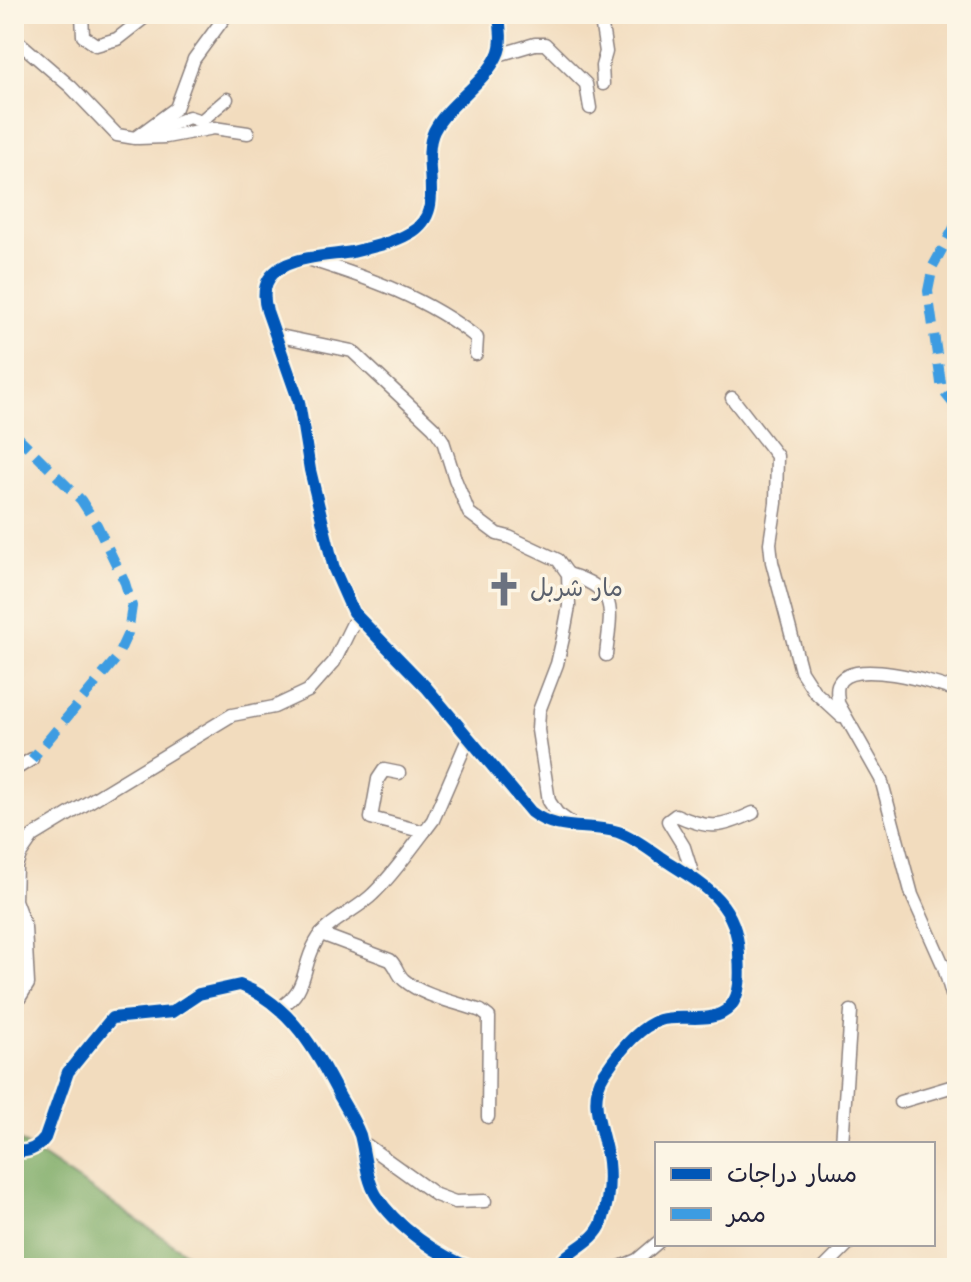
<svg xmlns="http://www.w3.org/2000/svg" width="971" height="1282" font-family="Kalam,'Playpen Sans Arabic',sans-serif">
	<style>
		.forest { fill: #78a862; stroke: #4d654e; stroke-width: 2 }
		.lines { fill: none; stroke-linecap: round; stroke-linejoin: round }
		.minor-casing { stroke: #8a7f7c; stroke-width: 15 }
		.minor { stroke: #fff; stroke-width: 12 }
		.quiet { stroke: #3c9ce2; stroke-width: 10; stroke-dasharray: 20 10; stroke-linecap: butt }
		.cycleway-casing { stroke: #fcf5e5; stroke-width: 17 }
		.cycleway { stroke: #0057b8; stroke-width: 12 }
		.labels { text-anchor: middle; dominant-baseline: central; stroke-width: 7; stroke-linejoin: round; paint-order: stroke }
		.worship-label { font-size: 24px; fill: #5b616d; stroke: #fcf5e5; text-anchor: start }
	</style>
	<rect width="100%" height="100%" fill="#fcf5e5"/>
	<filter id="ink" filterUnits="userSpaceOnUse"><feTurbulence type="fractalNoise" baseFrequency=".0125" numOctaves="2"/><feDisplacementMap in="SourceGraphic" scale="16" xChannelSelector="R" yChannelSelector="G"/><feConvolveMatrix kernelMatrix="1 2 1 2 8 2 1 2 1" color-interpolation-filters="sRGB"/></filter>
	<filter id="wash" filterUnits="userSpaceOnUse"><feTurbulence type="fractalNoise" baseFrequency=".006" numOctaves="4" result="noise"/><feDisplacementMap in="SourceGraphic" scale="32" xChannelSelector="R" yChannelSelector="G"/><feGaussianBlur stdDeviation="1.8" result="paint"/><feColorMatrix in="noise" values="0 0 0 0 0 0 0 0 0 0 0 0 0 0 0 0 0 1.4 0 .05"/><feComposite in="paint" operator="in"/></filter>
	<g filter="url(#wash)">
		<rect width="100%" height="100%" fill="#f2dcbe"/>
		<path class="forest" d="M14 1137 208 1268H14Z"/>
	</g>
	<g filter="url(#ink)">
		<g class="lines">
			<g class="minor-casing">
				<g id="minor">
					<path d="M82 14 83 36 96 45 117 39 149 14"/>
					<path d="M498 14C501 26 503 45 497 56 484 84 448 103 434 131 419 163 449 211 410 233 393 243 370 248 352 252 317 258 251 256 267 311L299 402 310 470 334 569 353 612 426 687 531 812C558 833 588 823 618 832 633 837 647 848 660 857 700 883 737 900 739 954 740 971 742 993 730 1007 712 1026 682 1013 660 1020 638 1027 616 1056 604 1074 586 1101 605 1133 608 1162 610 1181 608 1203 602 1222 594 1244 568 1249 556 1268"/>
					<path d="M600 14 606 52 602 66 603 84"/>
					<path d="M14 38 71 87 117 135 135 138 176 108 194 59 227 14"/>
					<path d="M498 55 535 44H545L586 84 590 108"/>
					<path d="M153 132 189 117 201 121 227 99"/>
					<path d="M138 138 166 137 214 128 248 133"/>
					<path d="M308 259C369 278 427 298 477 338L476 354"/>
					<path d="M275 335 352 351 434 428 443 441 455 479 469 513 497 534 509 537 558 560 568 574 569 606 563 638 557 664 539 711 538 730 549 801 557 813 575 826"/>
					<path d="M732 398 777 456 776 503 770 543 772 562 801 671 814 691 841 716"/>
					<path d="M568 574C620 590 611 609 606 655"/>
					<path d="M957 691C936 683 849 656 838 685 836 690 838 698 838 703L881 779 912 895 944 967 957 1012"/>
					<path d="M14 770 32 759"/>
					<path d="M399 773 384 770 378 779 371 818 424 832 433 820 468 739"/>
					<path d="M694 879 684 847 668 821 676 815C709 830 721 828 753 813"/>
					<path d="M321 934 390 960C397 966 397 974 404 980 424 997 456 1002 481 1011L489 1017 488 1117"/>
					<path d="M14 1007 28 984 25 927 15 900 16 866 20 855 33 836 232 715 274 707 308 691 334 662 356 617"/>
					<path d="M278 1009C310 989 300 970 316 942 327 921 356 911 373 894 392 876 408 853 424 832"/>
					<path d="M900 1102 957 1085"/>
					<path d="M361 1141 436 1195 455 1202 485 1201"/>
					<path d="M842 1144 851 1011"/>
					<path d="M14 1151C27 1153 37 1149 45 1138L68 1072 112 1018 172 1012 199 994 240 985C290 1004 317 1052 340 1097 347 1109 355 1122 360 1135 365 1154 366 1178 376 1195 395 1226 439 1257 473 1268"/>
					<path d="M539 1268 557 1266"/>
					<path d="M618 1268 637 1260 657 1243"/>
					<path d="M824 1268 848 1244"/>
				</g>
			</g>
			<use href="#minor" class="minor"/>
			<g class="quiet">
				<path d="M957 222 933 266 928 291 942 390 957 408"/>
				<path d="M14 433 81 500 97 525 125 583 132 606 128 633 116 659 32 759"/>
			</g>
			<g class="cycleway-casing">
				<g id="cycleway">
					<path d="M498 14C501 26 503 45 497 56 484 84 448 103 434 131 419 163 449 211 410 233 393 243 370 248 352 252 317 258 251 256 267 311L299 402 310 470 334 569 353 612 426 687 531 812C558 833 588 823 618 832 633 837 647 848 660 857 700 883 737 900 739 954 740 971 742 993 730 1007 712 1026 682 1013 660 1020 638 1027 616 1056 604 1074 586 1101 605 1133 608 1162 610 1181 608 1203 602 1222 594 1244 568 1249 556 1268"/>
					<path d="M14 1151C27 1153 37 1149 45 1138L68 1072 112 1018 172 1012 199 994 240 985C290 1004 317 1052 340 1097 347 1109 355 1122 360 1135 365 1154 366 1178 376 1195 395 1226 439 1257 473 1268"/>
				</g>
			</g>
			<use href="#cycleway" class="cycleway"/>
		</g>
	</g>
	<defs>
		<g id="church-bare" transform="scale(2.76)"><path d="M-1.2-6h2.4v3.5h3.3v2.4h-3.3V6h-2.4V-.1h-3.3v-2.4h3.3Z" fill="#6b7280" stroke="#fcf5e5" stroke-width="2.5" paint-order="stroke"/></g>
	</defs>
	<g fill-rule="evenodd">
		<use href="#church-bare" x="504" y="589"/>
	</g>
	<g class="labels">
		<g class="worship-label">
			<text x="530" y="589">مار شربل</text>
		</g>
	</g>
	<rect width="971" height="1282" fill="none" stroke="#fcf5e5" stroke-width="48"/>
	<rect x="655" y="1142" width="280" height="104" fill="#fcf5e5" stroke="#a5a1a1" stroke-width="2"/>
	<rect x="671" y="1168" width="40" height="12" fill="#0057b8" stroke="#a5a1a1" stroke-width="2"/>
	<text x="727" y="1182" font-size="24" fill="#22223b">مسار دراجات</text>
	<rect x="671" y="1208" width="40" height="12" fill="#3c9ce2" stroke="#a5a1a1" stroke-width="2"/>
	<text x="727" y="1222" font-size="24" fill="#22223b">ممر</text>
</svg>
